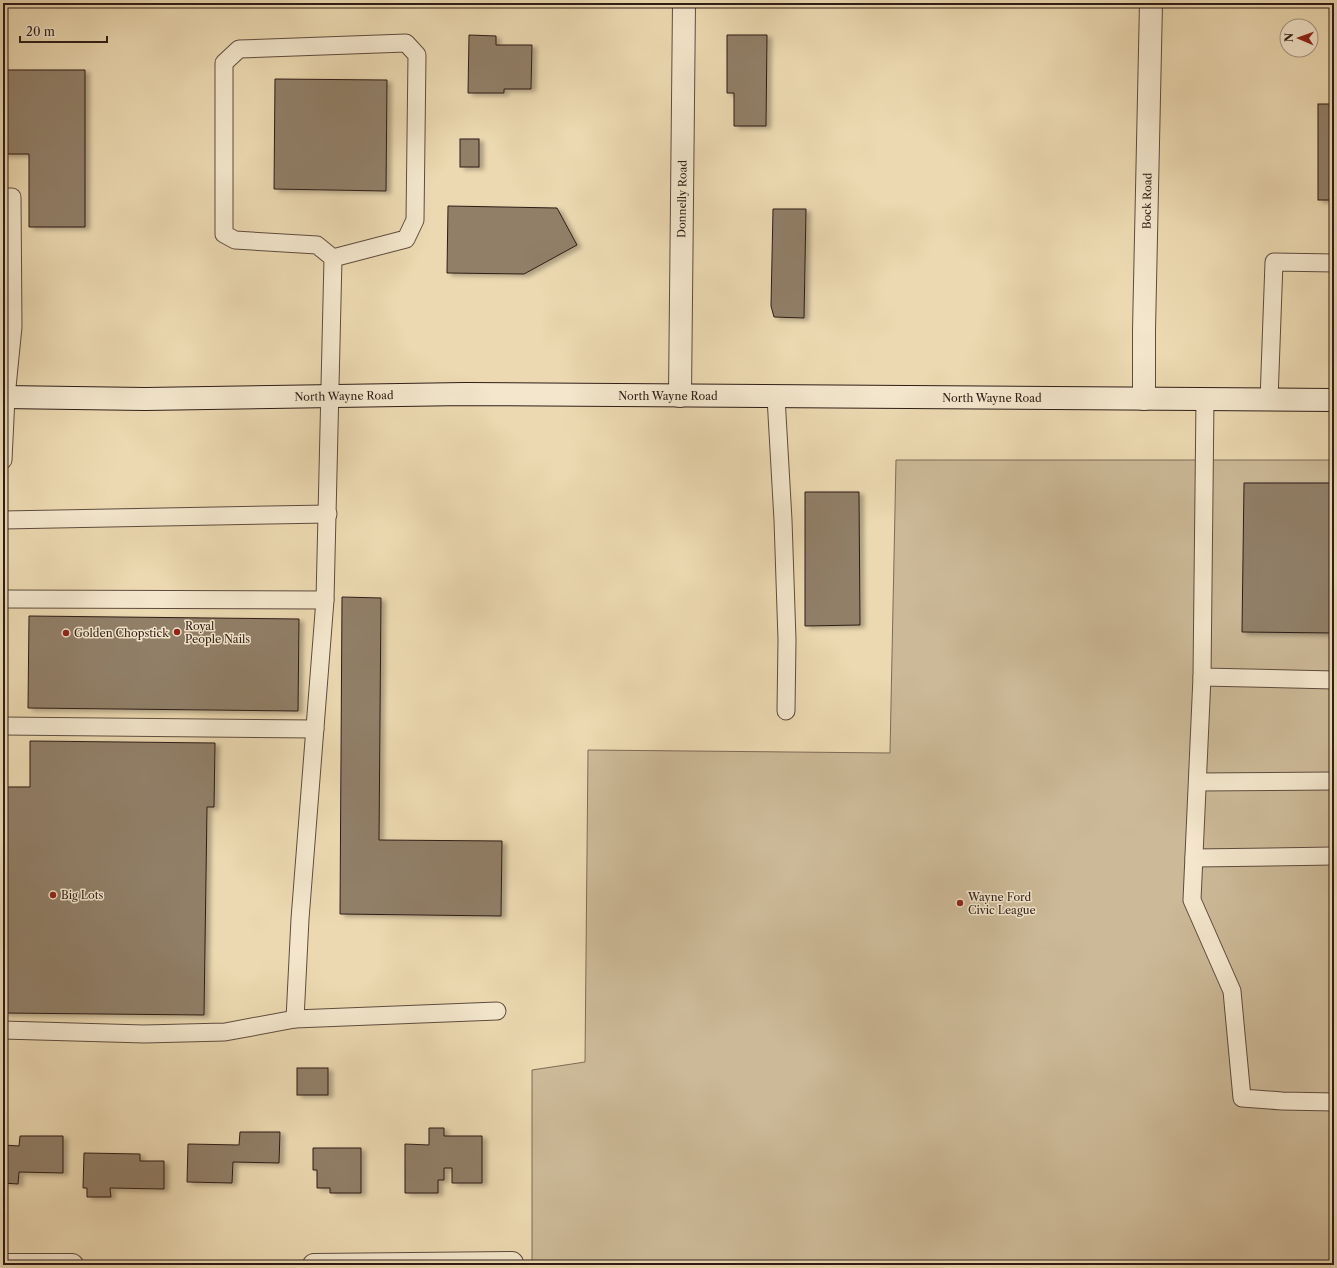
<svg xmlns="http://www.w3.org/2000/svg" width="1337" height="1268" font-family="'Libre Caslon Text',serif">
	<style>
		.green { fill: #ccb997; stroke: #7e6b57 }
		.building { fill: #917f67; stroke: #2f1d17; filter: url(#shadow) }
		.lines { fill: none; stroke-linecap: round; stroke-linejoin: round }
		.lane-casing { stroke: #5e4c3e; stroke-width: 19 }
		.street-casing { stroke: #5e4c3e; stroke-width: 24 }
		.secondary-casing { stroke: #2f1d17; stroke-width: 24 }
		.lane { stroke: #f3e6cc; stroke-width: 17 }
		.street { stroke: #f3e6cc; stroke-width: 22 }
		.secondary { stroke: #f3e6cc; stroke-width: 22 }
		.poi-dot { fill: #8f2418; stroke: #f3e6cc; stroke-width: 1.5 }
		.labels { text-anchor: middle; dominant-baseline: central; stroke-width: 3; stroke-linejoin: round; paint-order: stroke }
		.street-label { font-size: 11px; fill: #2f1d17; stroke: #f3e6cc }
		.poi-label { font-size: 11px; fill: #2f1d17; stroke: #f3e6cc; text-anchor: start }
	</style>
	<defs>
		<filter id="shadow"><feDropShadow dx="4.5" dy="2.5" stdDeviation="2" flood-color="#0004"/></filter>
	</defs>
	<rect width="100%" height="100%" fill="#ecd9b1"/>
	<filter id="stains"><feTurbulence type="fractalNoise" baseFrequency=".005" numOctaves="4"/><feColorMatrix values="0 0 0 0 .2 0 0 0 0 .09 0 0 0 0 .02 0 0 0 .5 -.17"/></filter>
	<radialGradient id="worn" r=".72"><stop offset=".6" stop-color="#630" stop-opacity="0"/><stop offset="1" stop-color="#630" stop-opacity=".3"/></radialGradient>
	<path class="green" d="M896 460H1334V1265H866V1261H753V1265H532V1070L585 1062 588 750 890 753Z"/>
	<g class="building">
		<path d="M469 35 496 36V45H532L531 89H504V93H468Z"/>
		<path d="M727 35H767L766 126H734V93H727Z"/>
		<path d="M3 70H85V227H29V154H3Z"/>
		<path d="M275 79 387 80 386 191 274 189Z"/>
		<rect x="1318" y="104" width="16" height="96"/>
		<rect x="460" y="139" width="19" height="28"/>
		<path d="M448 206 557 208 577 245 524 274 447 273Z"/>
		<path d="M773 209H806L804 318 774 317 771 306Z"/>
		<path d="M1244 483H1334V633L1242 632Z"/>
		<path d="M805 492H859L860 625 805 626Z"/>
		<path d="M342 597 381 598 379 840 502 841 501 916 340 914Z"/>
		<path d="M29 616 299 619 298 711 28 708Z"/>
		<path d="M30 741 215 743 214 807H207L204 1015 3 1013V787H30Z"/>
		<rect x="297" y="1068" width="31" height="27"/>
		<path d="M429 1128H444V1136H482V1183H452V1168H444V1180H438V1193H405V1144L429 1145Z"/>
		<path d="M240 1132H280L279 1163 233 1162 232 1183 187 1182 188 1144 239 1145Z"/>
		<path d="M20 1136H63V1173L19 1172 18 1184 3 1183V1145L19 1146Z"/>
		<path d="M313 1148H361V1193H330V1188H317V1170H313Z"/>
		<path d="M84 1153 140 1154V1161H164V1189L110 1188 111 1197H87V1188H83Z"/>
	</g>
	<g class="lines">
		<g class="lane-casing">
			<g id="lane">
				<path d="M3 197H12L13 327 6 397 3 460"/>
				<path d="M776 397 783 520 787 640 786 711"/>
				<path d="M1205 399 1202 677 1334 680"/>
				<path d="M1269 400 1274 262 1334 263"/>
				<path d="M3 520 328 514"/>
				<path d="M3 599 325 600 333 258 317 245 235 240 224 234V63L239 49 406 43 417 55 415 220 406 239 333 258"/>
				<path d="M1202 677 1192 900 1232 991 1242 1098 1282 1101 1334 1102"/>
				<path d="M3 726 315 729"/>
				<path d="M1198 782 1334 781"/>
				<path d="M1194 858 1334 856"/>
				<path d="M295 1019 497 1011"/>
				<path d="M3 1030 144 1034 225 1032 295 1019 300 919 325 600"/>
			</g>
		</g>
		<g class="street-casing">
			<g id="street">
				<path d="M680 396 684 3"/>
				<path d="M1144 399V330L1151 3"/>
				<path d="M3 1265H72"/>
				<path d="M314 1265 512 1263"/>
			</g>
		</g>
		<g class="secondary-casing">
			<path id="secondary" d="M3 397 145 399 465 394 1334 400"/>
		</g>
		<use href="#lane" class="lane"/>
		<use href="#street" class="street"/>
		<use href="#secondary" class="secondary"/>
	</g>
	<g class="poi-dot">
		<circle cx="177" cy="632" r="4"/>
		<circle cx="66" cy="633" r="4"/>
		<circle cx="53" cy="895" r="4"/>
		<circle cx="960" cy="903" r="4"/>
	</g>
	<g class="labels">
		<g class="street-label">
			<text transform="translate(682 199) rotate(-89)">Donnelly Road</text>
			<text transform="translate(1147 201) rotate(-89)">Bock Road</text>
			<text transform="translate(344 396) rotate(-1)">North Wayne Road</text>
			<text x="668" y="396">North Wayne Road</text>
			<text x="992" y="398">North Wayne Road</text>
		</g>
		<g class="poi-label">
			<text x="185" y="626">Royal<tspan x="185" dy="13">People Nails</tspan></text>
			<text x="74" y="633">Golden Chopstick</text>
			<text x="61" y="895">Big Lots</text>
			<text x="968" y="897">Wayne Ford<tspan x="968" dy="13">Civic League</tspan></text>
		</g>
	</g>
	<rect width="1337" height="1268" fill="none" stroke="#ecd9b1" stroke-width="16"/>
	<rect x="4" y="4" width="1329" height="1260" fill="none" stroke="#2f1d17" stroke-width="2"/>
	<rect x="8" y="8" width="1321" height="1252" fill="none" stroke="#2f1d17"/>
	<g transform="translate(1299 38) rotate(272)"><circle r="19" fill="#f3e6cc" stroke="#a59684"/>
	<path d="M0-3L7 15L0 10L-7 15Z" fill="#8f2418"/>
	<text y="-6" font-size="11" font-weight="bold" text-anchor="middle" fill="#2f1d17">N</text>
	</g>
	<path d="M20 36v6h87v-6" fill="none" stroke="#2f1d17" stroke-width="2"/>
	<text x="26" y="36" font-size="12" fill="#2f1d17" stroke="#f3e6cc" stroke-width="3" paint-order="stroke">20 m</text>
	<rect width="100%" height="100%" filter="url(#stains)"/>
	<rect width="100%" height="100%" fill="url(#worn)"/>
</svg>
